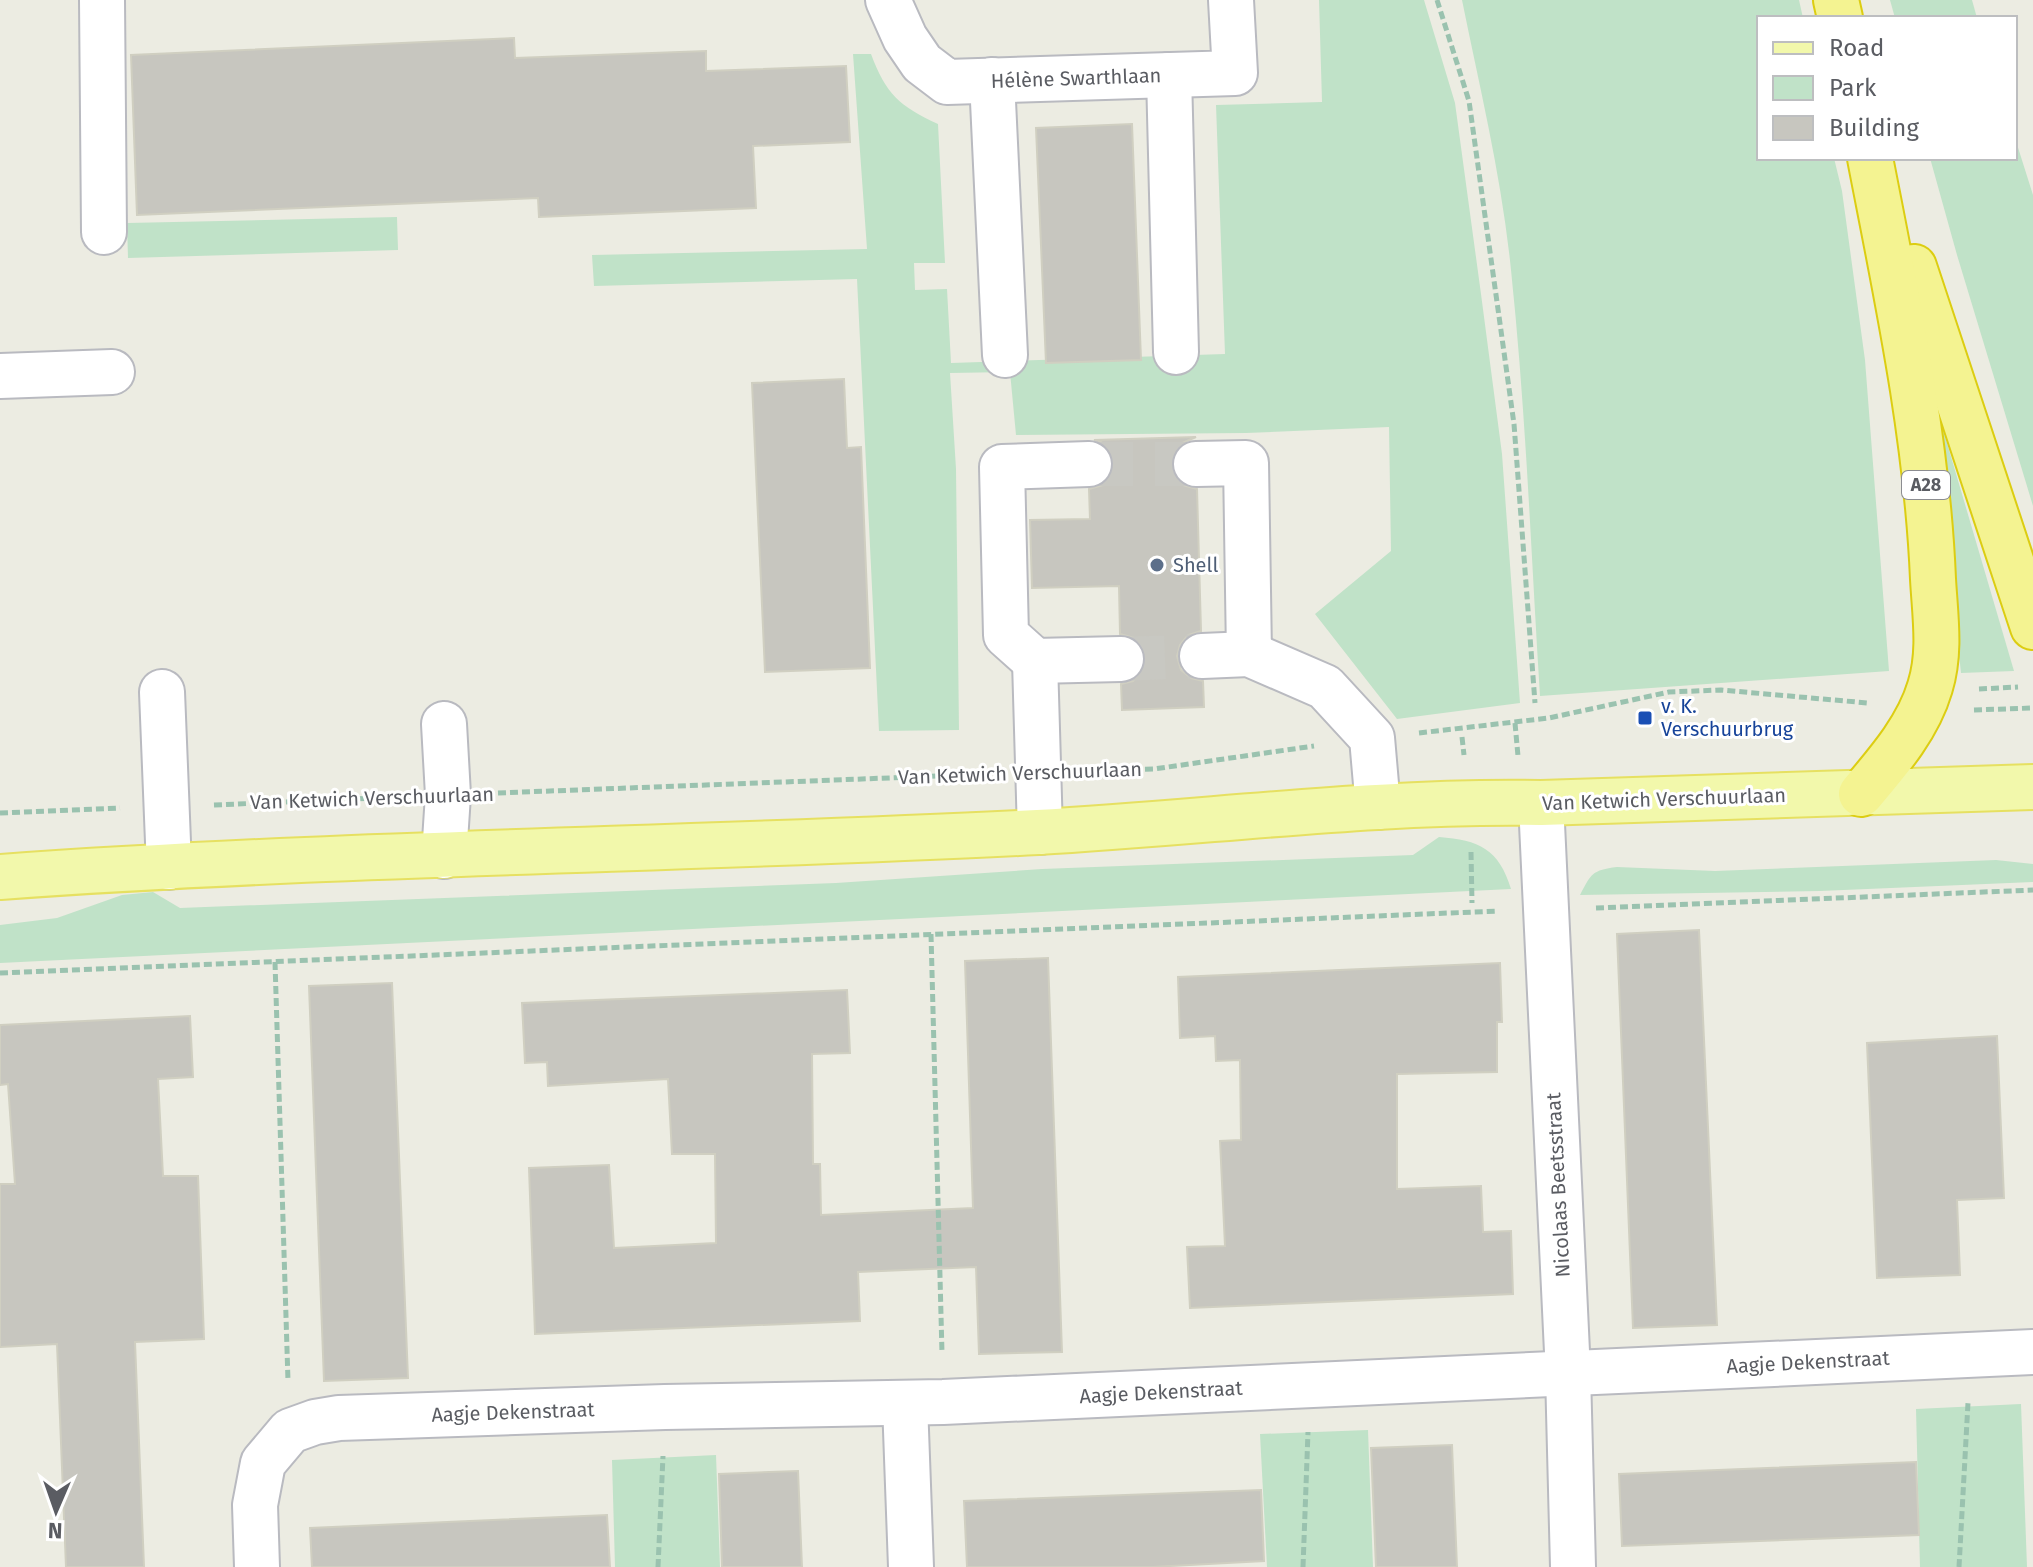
<svg xmlns="http://www.w3.org/2000/svg" width="2033" height="1567" font-family="'Fira Sans',sans-serif">
	<style>
		.green { fill: #c0e2c8 }
		.building { fill: #c7c6bf; stroke: #d0cfc1; stroke-width: 2 }
		.lines { fill: none; stroke-linecap: round; stroke-linejoin: round }
		.minor-tunnel { stroke: #c8c8c2; stroke-width: 44; stroke-dasharray: 44 22; stroke-linecap: butt }
		.minor-casing { stroke: #b9bac0; stroke-width: 48 }
		.major-casing { stroke: #e6e061; stroke-width: 48 }
		.highway-casing { stroke: #dccd12; stroke-width: 48 }
		.path { stroke: #9ac2af; stroke-width: 5; stroke-dasharray: 8 4; stroke-linecap: butt }
		.minor { stroke: #fff; stroke-width: 44 }
		.major { stroke: #f2f8ab; stroke-width: 44 }
		.highway { stroke: #f4f391; stroke-width: 44 }
		.service-dot { fill: #5c6f8a; stroke: #fff; stroke-width: 3 }
		.transit-dot { fill: #1a4fb4; stroke: #fff; stroke-width: 3 }
		.labels { text-anchor: middle; dominant-baseline: central; stroke-width: 6; stroke-linejoin: round; paint-order: stroke }
		.shield { fill: #fff; stroke: #8c8d91; stroke-width: 2 }
		.shield-label { font-size: 18px; font-weight: bold; fill: #5a5c62 }
		.street-label { font-size: 20px; fill: #5a5c62; stroke: #fff }
		.service-label { font-size: 20px; fill: #4e5e75; stroke: #fff; text-anchor: start }
		.transit-label { font-size: 20px; fill: #164399; stroke: #fff; text-anchor: start }
	</style>
	<rect width="100%" height="100%" fill="#ecece2"/>
	<g class="green">
		<path d="M1319 0H1424L1455 103 1481 294 1502 454 1520 703 1397 719 1315 614 1391 551 1389 427 1246 433 1016 435 1010 372 950 373 956 469 959 730 879 731 857 279 594 286 592 255 867 249 853 54H871C886 94 899 106 938 124L945 263H914L915 290 947 289 951 363 1225 354 1216 105 1322 102Z"/>
		<path d="M1462 0H1799L1803 18H1759V158H1834L1842 191 1865 360 1889 671 1540 696C1531 554 1526 412 1511 270 1502 179 1480 89 1462 0Z"/>
		<path d="M1890 0H1972L1977 18H1895Z"/>
		<path d="M2015 138 2033 195V506L1957 255 1930 158H2015Z"/>
		<path d="M397 217 398 250 128 258 127 223Z"/>
		<path d="M1932 401 1937 409 2014 671 1961 673Z"/>
		<path d="M1439 837C1479 840 1499 849 1511 889L0 963V925L57 918 122 895 153 892 180 908 836 883 1042 869 1413 855Z"/>
		<path d="M1996 860 2033 864V882L1820 891 1580 895C1591 874 1592 870 1617 867L1715 871Z"/>
		<path d="M2021 1404 2027 1567H1920L1916 1409Z"/>
		<path d="M1368 1430 1373 1567H1267L1260 1434Z"/>
		<path d="M716 1455 720 1567H615L612 1460Z"/>
	</g>
	<g class="building">
		<path d="M514 38 515 58 706 51V71L846 66 850 142 753 146 756 208 539 217 538 198 137 215 131 55Z"/>
		<path d="M1132 124 1141 360 1046 363 1036 128Z"/>
		<path d="M844 379 847 448 861 447 870 668 765 672 752 383Z"/>
		<path d="M1196 437 1182 443 1175 451 1171 465 1174 476 1183 485 1197 489 1201 631 1188 635 1180 645 1177 656 1181 670 1191 678 1203 681 1204 707 1122 710 1121 684 1133 681 1142 672 1146 658 1143 647 1134 638 1120 634 1119 586 1032 588 1030 520 1090 519 1089 489 1103 485 1111 476 1114 464 1110 450 1101 442 1094 440Z"/>
		<path d="M1699 930 1717 1325 1633 1328 1617 934Z"/>
		<path d="M1048 958 1062 1352 979 1354 976 1267 858 1272 860 1321 535 1334 529 1168 609 1165 614 1248 716 1243 715 1154H672L668 1079 548 1086 547 1062 525 1063 522 1003 847 990 850 1053 812 1054 813 1164H820L821 1215 973 1208 965 961Z"/>
		<path d="M1500 963 1502 1022H1497V1072L1397 1074V1189L1481 1186 1483 1232 1511 1231 1513 1294 1190 1308 1187 1247 1225 1246 1220 1141 1241 1140 1240 1060 1216 1061 1215 1036 1180 1038 1178 977Z"/>
		<path d="M392 983 408 1378 324 1381 309 986Z"/>
		<path d="M190 1016 193 1077 158 1079 163 1176H198L204 1339 135 1342 144 1567H66L57 1344 0 1347V1184H15L8 1084 0 1085V1025Z"/>
		<path d="M1997 1036 2004 1198 1957 1200 1960 1275 1877 1278 1867 1043Z"/>
		<path d="M1452 1445 1457 1567H1376L1371 1448Z"/>
		<path d="M1916 1462 1919 1535 1622 1546 1619 1474Z"/>
		<path d="M798 1471 802 1567H722L719 1474Z"/>
		<path d="M1261 1490 1264 1561 1152 1567H967L964 1501Z"/>
		<path d="M607 1515 610 1567H312L310 1528Z"/>
	</g>
	<g class="lines">
		<g class="minor-tunnel">
			<path d="M1089 464H1196"/>
			<path d="M1121 659 1202 656"/>
		</g>
		<g class="minor-casing">
			<g id="minor">
				<path d="M102 0 104 232"/>
				<path d="M888 0 905 38 922 63 947 82 1235 73 1231 0"/>
				<path d="M1169 75 1176 352"/>
				<path d="M992 80 1005 355"/>
				<path d="M0 376 112 372"/>
				<path d="M1196 464 1246 463 1249 654"/>
				<path d="M1202 656 1249 654 1325 687 1372 738 1378 807"/>
				<path d="M1035 661 1006 635 1002 467 1089 464"/>
				<path d="M162 692 169 867"/>
				<path d="M444 724 448 795 444 856"/>
				<path d="M1541 803 1568 1373 1573 1567"/>
				<path d="M1040 832 1035 661 1121 659"/>
				<path d="M905 1403 911 1567"/>
				<path d="M257 1567 255 1505 263 1463 290 1431 315 1422 339 1418 665 1407 943 1402 2033 1352"/>
			</g>
		</g>
		<g class="major-casing">
			<path id="major" d="M0 877C345 852 692 850 1038 832 1205 823 1373 800 1541 803L2033 787"/>
		</g>
		<g class="highway-casing">
			<g id="highway">
				<path d="M1836 0 1840 18"/>
				<path d="M1914 267 2033 627"/>
				<path d="M1861 794C1888 762 1918 728 1930 687 1941 652 1935 615 1933 579 1927 437 1897 297 1870 158"/>
			</g>
		</g>
		<g class="path">
			<path d="M1437 0 1469 101 1514 424 1535 703"/>
			<path d="M1979 689 2018 687"/>
			<path d="M1974 710 2033 708"/>
			<path d="M1515 723 1518 756"/>
			<path d="M1419 733 1549 718 1669 692 1721 690 1868 703"/>
			<path d="M1462 737 1464 755"/>
			<path d="M1085 771 1154 769 1314 746"/>
			<path d="M498 793 991 774"/>
			<path d="M214 805 400 797"/>
			<path d="M0 813 120 808"/>
			<path d="M1471 852 1472 903"/>
			<path d="M1596 908 2033 890"/>
			<path d="M931 934 942 1353"/>
			<path d="M275 962 288 1381"/>
			<path d="M0 973 1498 911"/>
			<path d="M658 1567 663 1456"/>
			<path d="M1303 1567 1308 1432"/>
			<path d="M1959 1567 1968 1403"/>
		</g>
		<use href="#minor" class="minor"/>
		<use href="#major" class="major"/>
		<use href="#highway" class="highway"/>
	</g>
	<circle class="service-dot" cx="1157" cy="565" r="8"/>
	<rect class="transit-dot" x="1637" y="710" width="16" height="16" rx="4"/>
	<g class="labels">
		<rect class="shield" x="1902" y="471" width="48" height="28" rx="6"/>
		<g class="shield-label">
			<text x="1926" y="485">A28</text>
		</g>
		<g class="street-label">
			<text transform="translate(1076 78) rotate(-2)">Hélène Swarthlaan</text>
			<text transform="translate(1020 773) rotate(-2)">Van Ketwich Verschuurlaan</text>
			<text transform="translate(372 798) rotate(-2)">Van Ketwich Verschuurlaan</text>
			<text transform="translate(1664 799) rotate(-2)">Van Ketwich Verschuurlaan</text>
			<text transform="translate(1558 1185) rotate(-93)">Nicolaas Beetsstraat</text>
			<text transform="translate(1808 1362) rotate(-3)">Aagje Dekenstraat</text>
			<text transform="translate(1161 1392) rotate(-3)">Aagje Dekenstraat</text>
			<text transform="translate(513 1412) rotate(-2)">Aagje Dekenstraat</text>
		</g>
		<g class="service-label">
			<text x="1173" y="565">Shell</text>
		</g>
		<g class="transit-label">
			<text x="1661" y="706">v. K.<tspan x="1661" dy="23">Verschuurbrug</tspan></text>
		</g>
	</g>
	<rect x="1757" y="16" width="260" height="144" fill="#ffffff" stroke="#bdbec0" stroke-width="2"/>
	<rect x="1773" y="42" width="40" height="12" fill="#f2f8ab" stroke="#bdbec0" stroke-width="2"/>
	<text x="1829" y="56" font-size="24" fill="#5a5c62">Road</text>
	<rect x="1773" y="76" width="40" height="24" fill="#c0e2c8" stroke="#bdbec0" stroke-width="2"/>
	<text x="1829" y="96" font-size="24" fill="#5a5c62">Park</text>
	<rect x="1773" y="116" width="40" height="24" fill="#c7c6bf" stroke="#bdbec0" stroke-width="2"/>
	<text x="1829" y="136" font-size="24" fill="#5a5c62">Building</text>
	<g transform="translate(56 1511) rotate(182)" stroke="#ffffff" stroke-width="6" paint-order="stroke">
	<path d="M0-6L14 30L0 20L-14 30Z" fill="#5a5c62"/>
	<text y="-12" font-size="22" font-weight="bold" text-anchor="middle" fill="#5a5c62">N</text>
	</g>
</svg>
